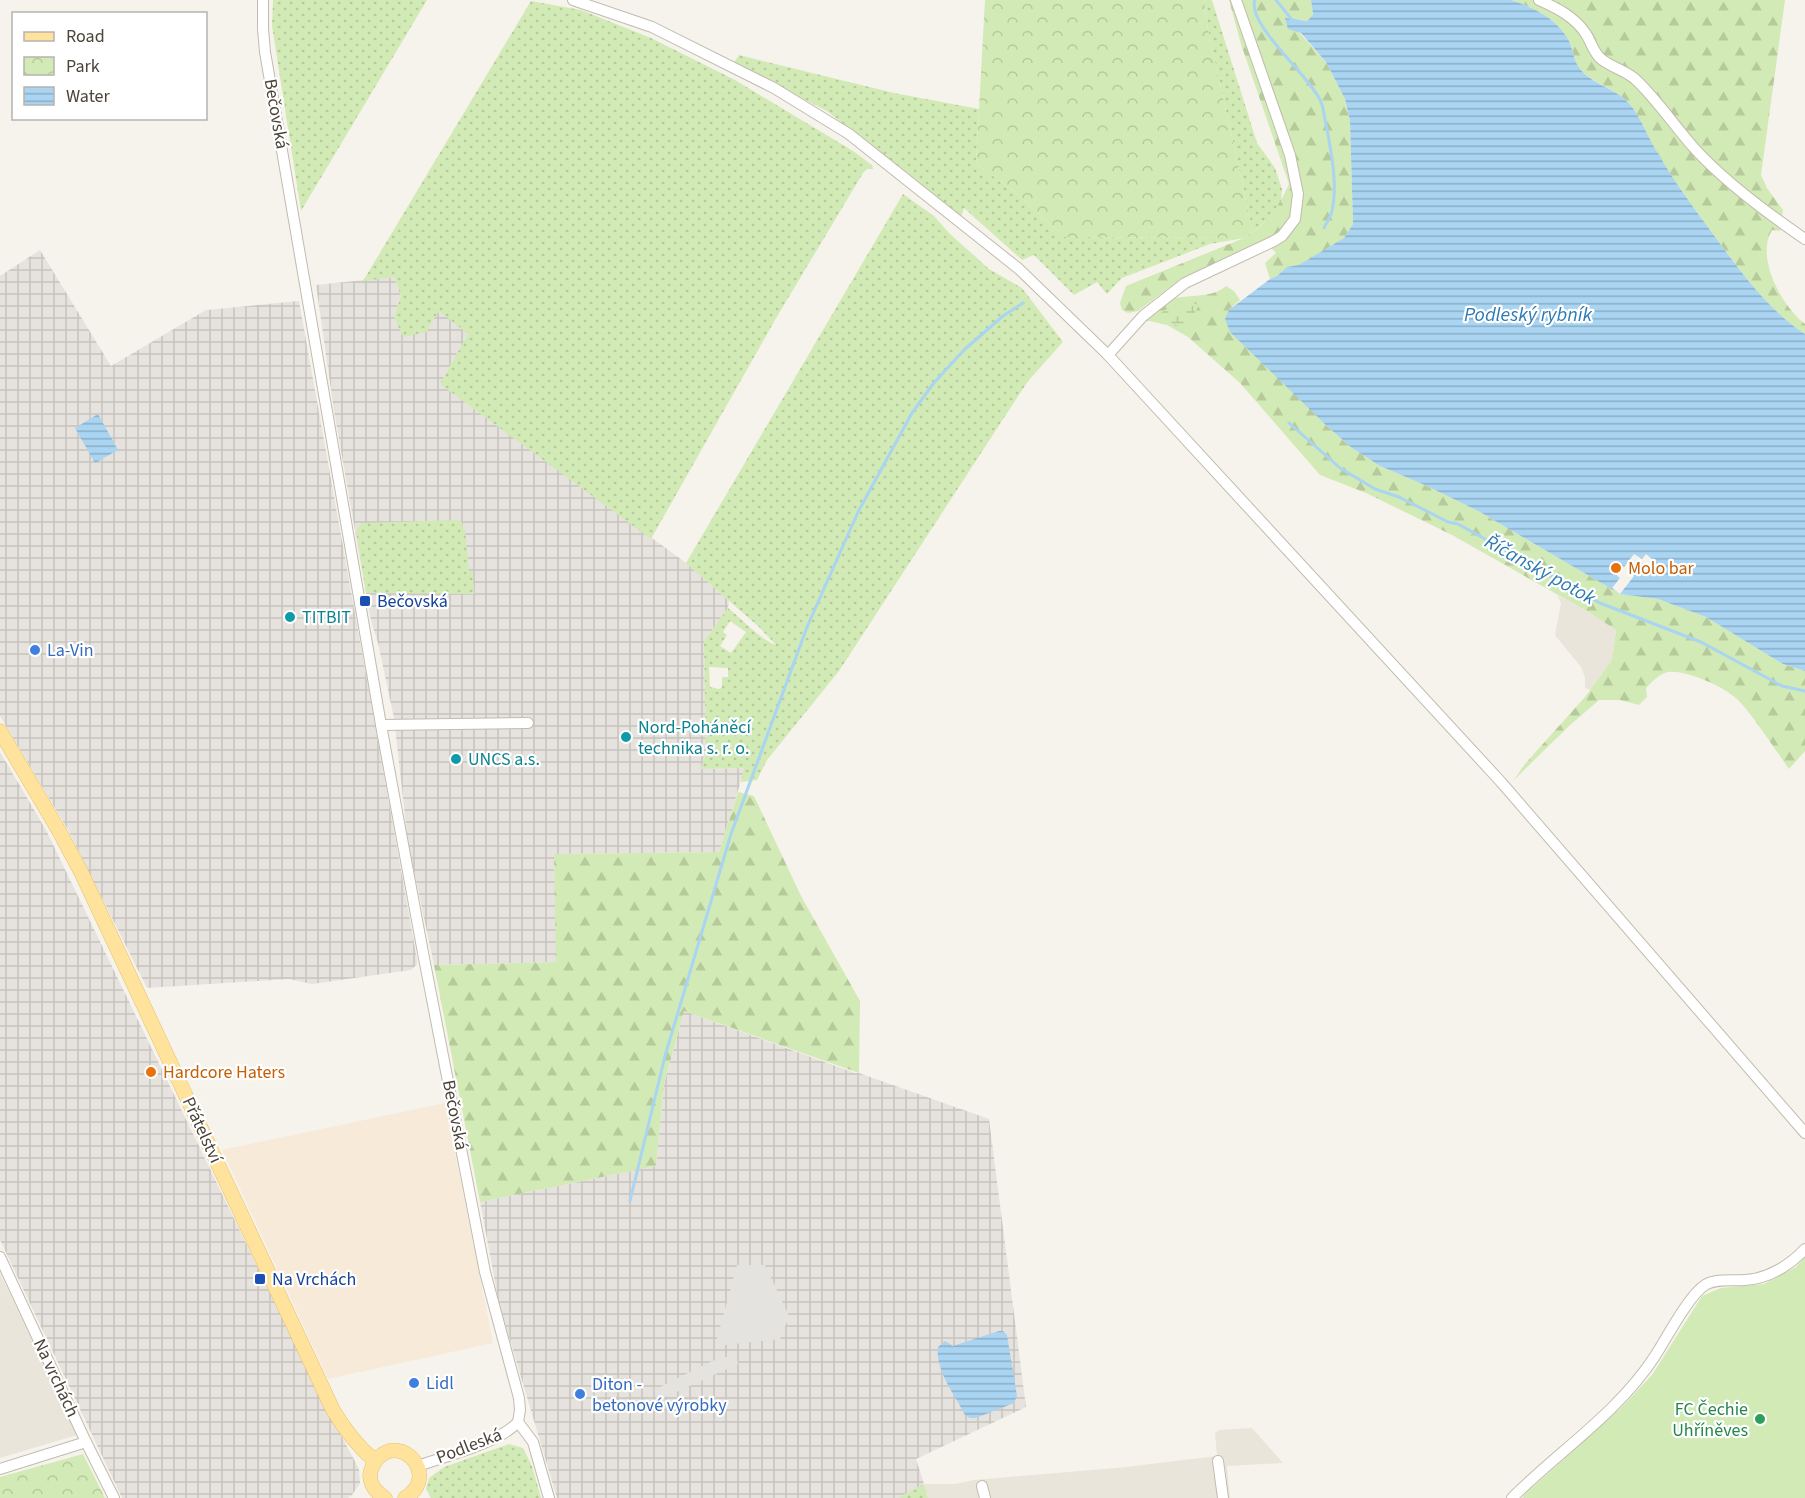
<svg xmlns="http://www.w3.org/2000/svg" width="1805" height="1498" font-family="'Source Sans 3',sans-serif">
	<style>
		.residential { fill: #eae5da }
		.commercial { fill: #f7ead8 }
		.industrial { fill: url(#industrial-grid) }
		.grass { fill: url(#grass-dots); fill-rule: evenodd }
		.forest { fill: url(#forest-firs) }
		.wetland { fill: url(#wetland-marsh) }
		.park { fill: url(#park-crowns) }
		.pitch { fill: #d2eab5 }
		.parking { fill: #e5e3e0 }
		.water { fill: url(#water-rules) }
		.pier { fill: #f6f3ec }
		.lines { fill: none; stroke-linecap: round; stroke-linejoin: round }
		.stream { stroke: #a9d4f2; stroke-width: 3 }
		.minor-casing { stroke: #c2bbae; stroke-width: 12 }
		.major-casing { stroke: #e6c16a; stroke-width: 15 }
		.minor { stroke: #fff; stroke-width: 10 }
		.major { stroke: #ffe39c; stroke-width: 14 }
		.food-dot { fill: #e8710a; stroke: #fff; stroke-width: 2 }
		.transit-dot { fill: #1a4fb4; stroke: #fff; stroke-width: 2 }
		.culture-dot { fill: #0f9aa8; stroke: #fff; stroke-width: 2 }
		.shop-dot { fill: #3f7fe0; stroke: #fff; stroke-width: 2 }
		.leisure-dot { fill: #2e9e5b; stroke: #fff; stroke-width: 2 }
		.labels { text-anchor: middle; dominant-baseline: central; stroke-width: 4.5; stroke-linejoin: round; paint-order: stroke }
		.street-label { font-size: 18px; fill: #4b4439; stroke: #fff }
		.food-label { font-size: 18px; fill: #c56008; stroke: #fff; text-anchor: start }
		.transit-label { font-size: 18px; fill: #164399; stroke: #fff; text-anchor: start }
		.culture-label { font-size: 18px; fill: #0d838f; stroke: #fff; text-anchor: start }
		.shop-label { font-size: 18px; fill: #366cbe; stroke: #fff; text-anchor: start }
		.leisure-label { font-size: 18px; fill: #27864d; stroke: #fff; text-anchor: end }
		.water-label { font-size: 20px; font-style: italic; fill: #2e7ab2; stroke: #fff }
	</style>
	<defs>
		<pattern id="industrial-grid" width="8" height="8" patternUnits="userSpaceOnUse" patternTransform="scale(1.5)"><rect width="8" height="8" fill="#e6e2dd"/><path d="M0 4h8M4 0v8" fill="none" stroke="#c7c3be"/></pattern>
		<pattern id="grass-dots" width="8" height="8" patternUnits="userSpaceOnUse" patternTransform="scale(1.5)"><rect width="8" height="8" fill="#d2eab5"/><path d="M2 2h.1M6 6h.1" fill="none" stroke="#b6ca9c" stroke-width="1.8" stroke-linecap="round"/></pattern>
		<pattern id="forest-firs" width="22" height="20" patternUnits="userSpaceOnUse" patternTransform="scale(1.5)"><rect width="22" height="20" fill="#d2eab5"/><path d="M5 1l3.5 6h-7zM16 11l3.5 6h-7z" fill="#b6ca9c"/></pattern>
		<pattern id="wetland-marsh" width="20" height="14" patternUnits="userSpaceOnUse" patternTransform="scale(1.5)"><rect width="20" height="14" fill="#d2eab5"/><path d="M1 5h8M5 5V1M11 12h8M15 12V8" fill="none" stroke="#b6ca9c"/></pattern>
		<pattern id="park-crowns" width="20" height="18" patternUnits="userSpaceOnUse" patternTransform="scale(1.5)"><rect width="20" height="18" fill="#d2eab5"/><path d="M2 6a3 3 0 1 1 6 0M12 15a3 3 0 1 1 6 0" fill="none" stroke="#b6ca9c"/></pattern>
		<pattern id="water-rules" width="6" height="5" patternUnits="userSpaceOnUse" patternTransform="scale(1.5)"><rect width="6" height="5" fill="#a9d4f2"/><path d="M0 2.5h6" fill="none" stroke="#8caec5"/></pattern>
	</defs>
	<rect width="100%" height="100%" fill="#f6f3ec"/>
	<g class="residential">
		<path d="M1557 595 1590 613 1616 630 1612 660 1590 690 1585 688V677L1581 667 1555 635 1561 603Z"/>
		<path d="M0 1273 77 1435 0 1458Z"/>
		<path d="M1252 1428 1283 1463 1227 1466 1230 1498H928L924 1484H955L974 1480 1126 1467 1217 1456 1215 1433 1219 1430Z"/>
	</g>
	<path class="commercial" d="M445 1103 493 1343 328 1379 222 1150Z"/>
	<g class="industrial">
		<path d="M40 250 111 366 206 310 299 301 417 959V964L411 970 312 984 289 979 147 988 68 830 0 716V276Z"/>
		<path d="M394 277 401 296 394 317 426 332 439 310 468 334 440 384 689 565 729 601 728 608 704 641 706 754 701 769 745 768 719 852 554 854 557 962 434 965 408 843 394 718 378 643 371 621 334 411 316 285Z"/>
		<path d="M0 752 46 830 317 1390 359 1469 360 1483 352 1495 348 1498H122L0 1240Z"/>
		<path d="M684 1011 855 1073H859L989 1119 1026 1407 916 1459 924 1484 898 1498H557L499 1303 480 1202 656 1166 664 1084Z"/>
	</g>
	<g class="grass">
		<path d="M273 0H427L301 211 272 26Z"/>
		<path d="M1204 0H1212L1257 143 1275 168 1282 189 1281 202 1269 218 1253 232 1208 30Z"/>
		<path d="M531 1 581 10 651 38 735 80 853 151 872 165 873 169H867L863 173 775 320 651 539 440 384 468 334 439 311 426 332 403 337 394 317 401 296 394 277 363 281Z"/>
		<path d="M739 55 894 93 979 109 976 164 1014 191 1064 237 1244 238 1210 244 1122 278 1107 294 1097 282 1074 295 1034 255 1022 260 964 208 961 218 827 111 733 64Z"/>
		<path d="M903 194 934 216 949 233 989 269 1022 288 1063 342 1028 381 839 671 767 760 757 780 741 782 744 768 701 769 706 754 704 641 728 608C742 619 762 641 776 645L759 627 686 563ZM730 621 746 632 731 653 720 646 727 635 723 632ZM709 667 728 668V677H722V687L719 689 710 687Z"/>
		<path d="M457 520 462 522 463 530H465L469 571H473L474 594 366 593 356 532 361 523Z"/>
		<path d="M509 1444 523 1448 532 1466 541 1498H431L426 1489 429 1478 444 1467Z"/>
		<path d="M924 1484 928 1498H898Z"/>
	</g>
	<g class="forest">
		<path d="M1229 0H1311L1313 16 1307 21 1286 18 1326 62 1345 99 1350 121 1353 224 1344 238 1299 266 1287 267 1277 276 1270 279 1265 263 1276 253 1266 242 1182 278 1138 311 1128 313 1122 310 1120 303 1126 286 1244 238C1266 225 1279 207 1289 184L1241 44Z"/>
		<path d="M1511 0H1785L1761 175 1767 188 1783 210 1780 231 1772 230C1755 258 1782 306 1805 324V334C1767 309 1740 271 1713 234 1694 208 1675 183 1659 155 1649 140 1643 122 1632 107 1618 88 1596 86 1581 70 1574 63 1573 50 1569 41 1558 19 1533 7 1511 0Z"/>
		<path d="M1226 286 1234 291 1240 300 1229 310 1328 427 1352 448 1380 466 1427 486 1480 512 1620 594 1658 599 1706 617 1783 664 1805 671V751L1789 769C1773 747 1758 722 1740 702 1728 688 1686 669 1668 672 1659 674 1652 682 1646 688L1647 697 1639 705 1620 700H1599L1569 726 1514 780 1524 765 1585 697 1612 660 1616 630 1590 613 1452 535 1366 493 1320 475 1240 383 1188 337 1167 325 1145 320C1150 314 1156 307 1162 303 1178 292 1210 301 1226 286Z"/>
		<path d="M738 792 754 796 801 896 860 1001 859 1073 684 1011 664 1084 656 1166 480 1202 434 965 556 962 554 854 719 852Z"/>
	</g>
	<path class="wetland" d="M1186 302 1199 305 1186 328 1153 318 1176 303Z"/>
	<g class="park">
		<path d="M985 0H1204L1208 30 1253 232 1244 238 1064 237 1014 191 976 164Z"/>
		<path d="M83 1454 105 1498H0V1477Z"/>
	</g>
	<path class="pitch" d="M1805 1257V1498H1523V1496L1620 1409 1652 1375 1702 1296 1721 1288 1764 1284 1796 1267Z"/>
	<g class="parking">
		<path d="M737 1265H765L789 1316 780 1339 715 1346Z"/>
		<path d="M736 1354 738 1364 659 1400 654 1390 712 1361Z"/>
	</g>
	<g class="water">
		<path d="M1311 0H1511C1533 7 1558 19 1569 41 1573 50 1574 63 1581 70 1596 87 1618 88 1632 107 1643 122 1649 140 1659 155 1675 183 1694 208 1713 234 1740 271 1767 309 1805 334V671L1783 664 1706 617 1658 599 1620 594 1480 512 1427 486 1380 466 1352 448 1328 427 1230 332 1225 319 1229 310 1270 279 1277 276 1287 267 1299 265 1344 238 1353 224 1350 121 1345 99 1326 62 1301 33 1288 29 1285 18 1307 21 1313 15Z"/>
		<path d="M98 414 118 450 95 463 75 428Z"/>
		<path d="M999 1331H1003L1007 1335 1017 1396 1014 1403 976 1418H970L965 1415C955 1395 935 1370 938 1347L945 1341 953 1346Z"/>
	</g>
	<path class="pier" d="M1634 554 1642 559 1646 554 1653 560 1648 567 1640 562 1631 573 1634 576 1620 594 1612 588 1620 578 1615 574 1621 565 1624 567Z"/>
	<g class="lines">
		<g class="stream">
			<path d="M1255 0C1246 24 1311 77 1321 102 1324 109 1324 117 1326 124 1331 151 1338 184 1332 211 1331 217 1326 223 1324 228"/>
			<path d="M1276 0 1293 21"/>
			<path d="M1289 423 1340 468 1375 489 1399 497 1448 522 1458 524 1600 603 1701 642 1782 686 1805 691"/>
			<path d="M630 1201 665 1056 731 834 807 627 858 512 912 413 933 384 964 350 1003 316 1023 303"/>
		</g>
		<g class="minor-casing">
			<g id="minor">
				<path d="M263 0V29L265 52 381 725 424 958 485 1272 519 1398 520 1410 518 1422 533 1442 549 1498"/>
				<path d="M573 0 652 27 774 88 849 134 1019 269 1108 355 1501 782 1805 1133"/>
				<path d="M1539 0C1557 8 1575 17 1586 34 1591 42 1593 51 1600 58 1610 67 1625 70 1635 79 1655 97 1676 128 1695 149 1726 183 1767 213 1805 239"/>
				<path d="M1108 355 1143 316 1185 283 1274 241 1282 236 1295 219 1298 194 1290 155 1236 0"/>
				<path d="M381 725 528 723"/>
				<path d="M0 1257 86 1442 114 1498"/>
				<path d="M1218 1461 1223 1498"/>
				<path d="M418 1466C446 1456 499 1443 518 1422"/>
				<path d="M0 1469 86 1442"/>
				<path d="M982 1486 985 1498"/>
				<path d="M1512 1498C1559 1451 1618 1413 1655 1356 1666 1339 1689 1295 1705 1285 1716 1278 1733 1281 1745 1280 1768 1279 1790 1265 1805 1249"/>
			</g>
		</g>
		<g class="major-casing">
			<g id="major">
				<path d="M0 731 59 831 82 874 333 1410C345 1430 357 1446 375 1461"/>
				<path d="M385 1498C377 1493 370 1486 370 1475 371 1469 373 1463 378 1458 403 1433 440 1477 405 1498"/>
			</g>
		</g>
		<use href="#minor" class="minor"/>
		<use href="#major" class="major"/>
	</g>
	<g class="food-dot">
		<circle cx="1616" cy="568" r="6"/>
		<circle cx="151" cy="1072" r="6"/>
	</g>
	<g class="transit-dot">
		<rect x="359" y="595" width="12" height="12" rx="3"/>
		<rect x="254" y="1273" width="12" height="12" rx="3"/>
	</g>
	<g class="culture-dot">
		<circle cx="290" cy="617" r="6"/>
		<circle cx="626" cy="737" r="6"/>
		<circle cx="456" cy="759" r="6"/>
	</g>
	<g class="shop-dot">
		<circle cx="35" cy="650" r="6"/>
		<circle cx="414" cy="1383" r="6"/>
		<circle cx="580" cy="1394" r="6"/>
	</g>
	<circle class="leisure-dot" cx="1760" cy="1419" r="6"/>
	<g class="labels">
		<g class="street-label">
			<text transform="translate(276 114) rotate(80)">Bečovská</text>
			<text transform="translate(455 1115) rotate(79)">Bečovská</text>
			<text transform="translate(202 1130) rotate(65)">Přátelství</text>
			<text transform="translate(56 1378) rotate(65)">Na vrchách</text>
			<text transform="translate(469 1446) rotate(-21)">Podleská</text>
		</g>
		<g class="food-label">
			<text x="1628" y="568">Molo bar</text>
			<text x="163" y="1072">Hardcore Haters</text>
		</g>
		<g class="transit-label">
			<text x="377" y="601">Bečovská</text>
			<text x="272" y="1279">Na Vrchách</text>
		</g>
		<g class="culture-label">
			<text x="302" y="617">TITBIT</text>
			<text x="638" y="727">Nord-Poháněcí<tspan x="638" dy="21">technika s. r. o.</tspan></text>
			<text x="468" y="759">UNCS a.s.</text>
		</g>
		<g class="shop-label">
			<text x="47" y="650">La-Vin</text>
			<text x="426" y="1383">Lidl</text>
			<text x="592" y="1384">Diton -<tspan x="592" dy="21">betonové výrobky</tspan></text>
		</g>
		<g class="leisure-label">
			<text x="1748" y="1409">FC Čechie<tspan x="1748" dy="21">Uhříněves</tspan></text>
		</g>
		<g class="water-label">
			<text x="1528" y="315">Podleský rybník</text>
			<text transform="translate(1540 570) rotate(29)">Říčanský potok</text>
		</g>
	</g>
	<rect x="12" y="12" width="195" height="108" fill="#ffffff" stroke="#b7b4b0" stroke-width="1.5"/>
	<rect x="24" y="32" width="30" height="9" fill="#ffe39c" stroke="#b7b4b0" stroke-width="1.5"/>
	<text x="66" y="42" font-size="18" fill="#4b4439">Road</text>
	<rect x="24" y="57" width="30" height="18" fill="url(#park-crowns)" stroke="#b7b4b0" stroke-width="1.5"/>
	<text x="66" y="72" font-size="18" fill="#4b4439">Park</text>
	<rect x="24" y="87" width="30" height="18" fill="url(#water-rules)" stroke="#b7b4b0" stroke-width="1.5"/>
	<text x="66" y="102" font-size="18" fill="#4b4439">Water</text>
</svg>
